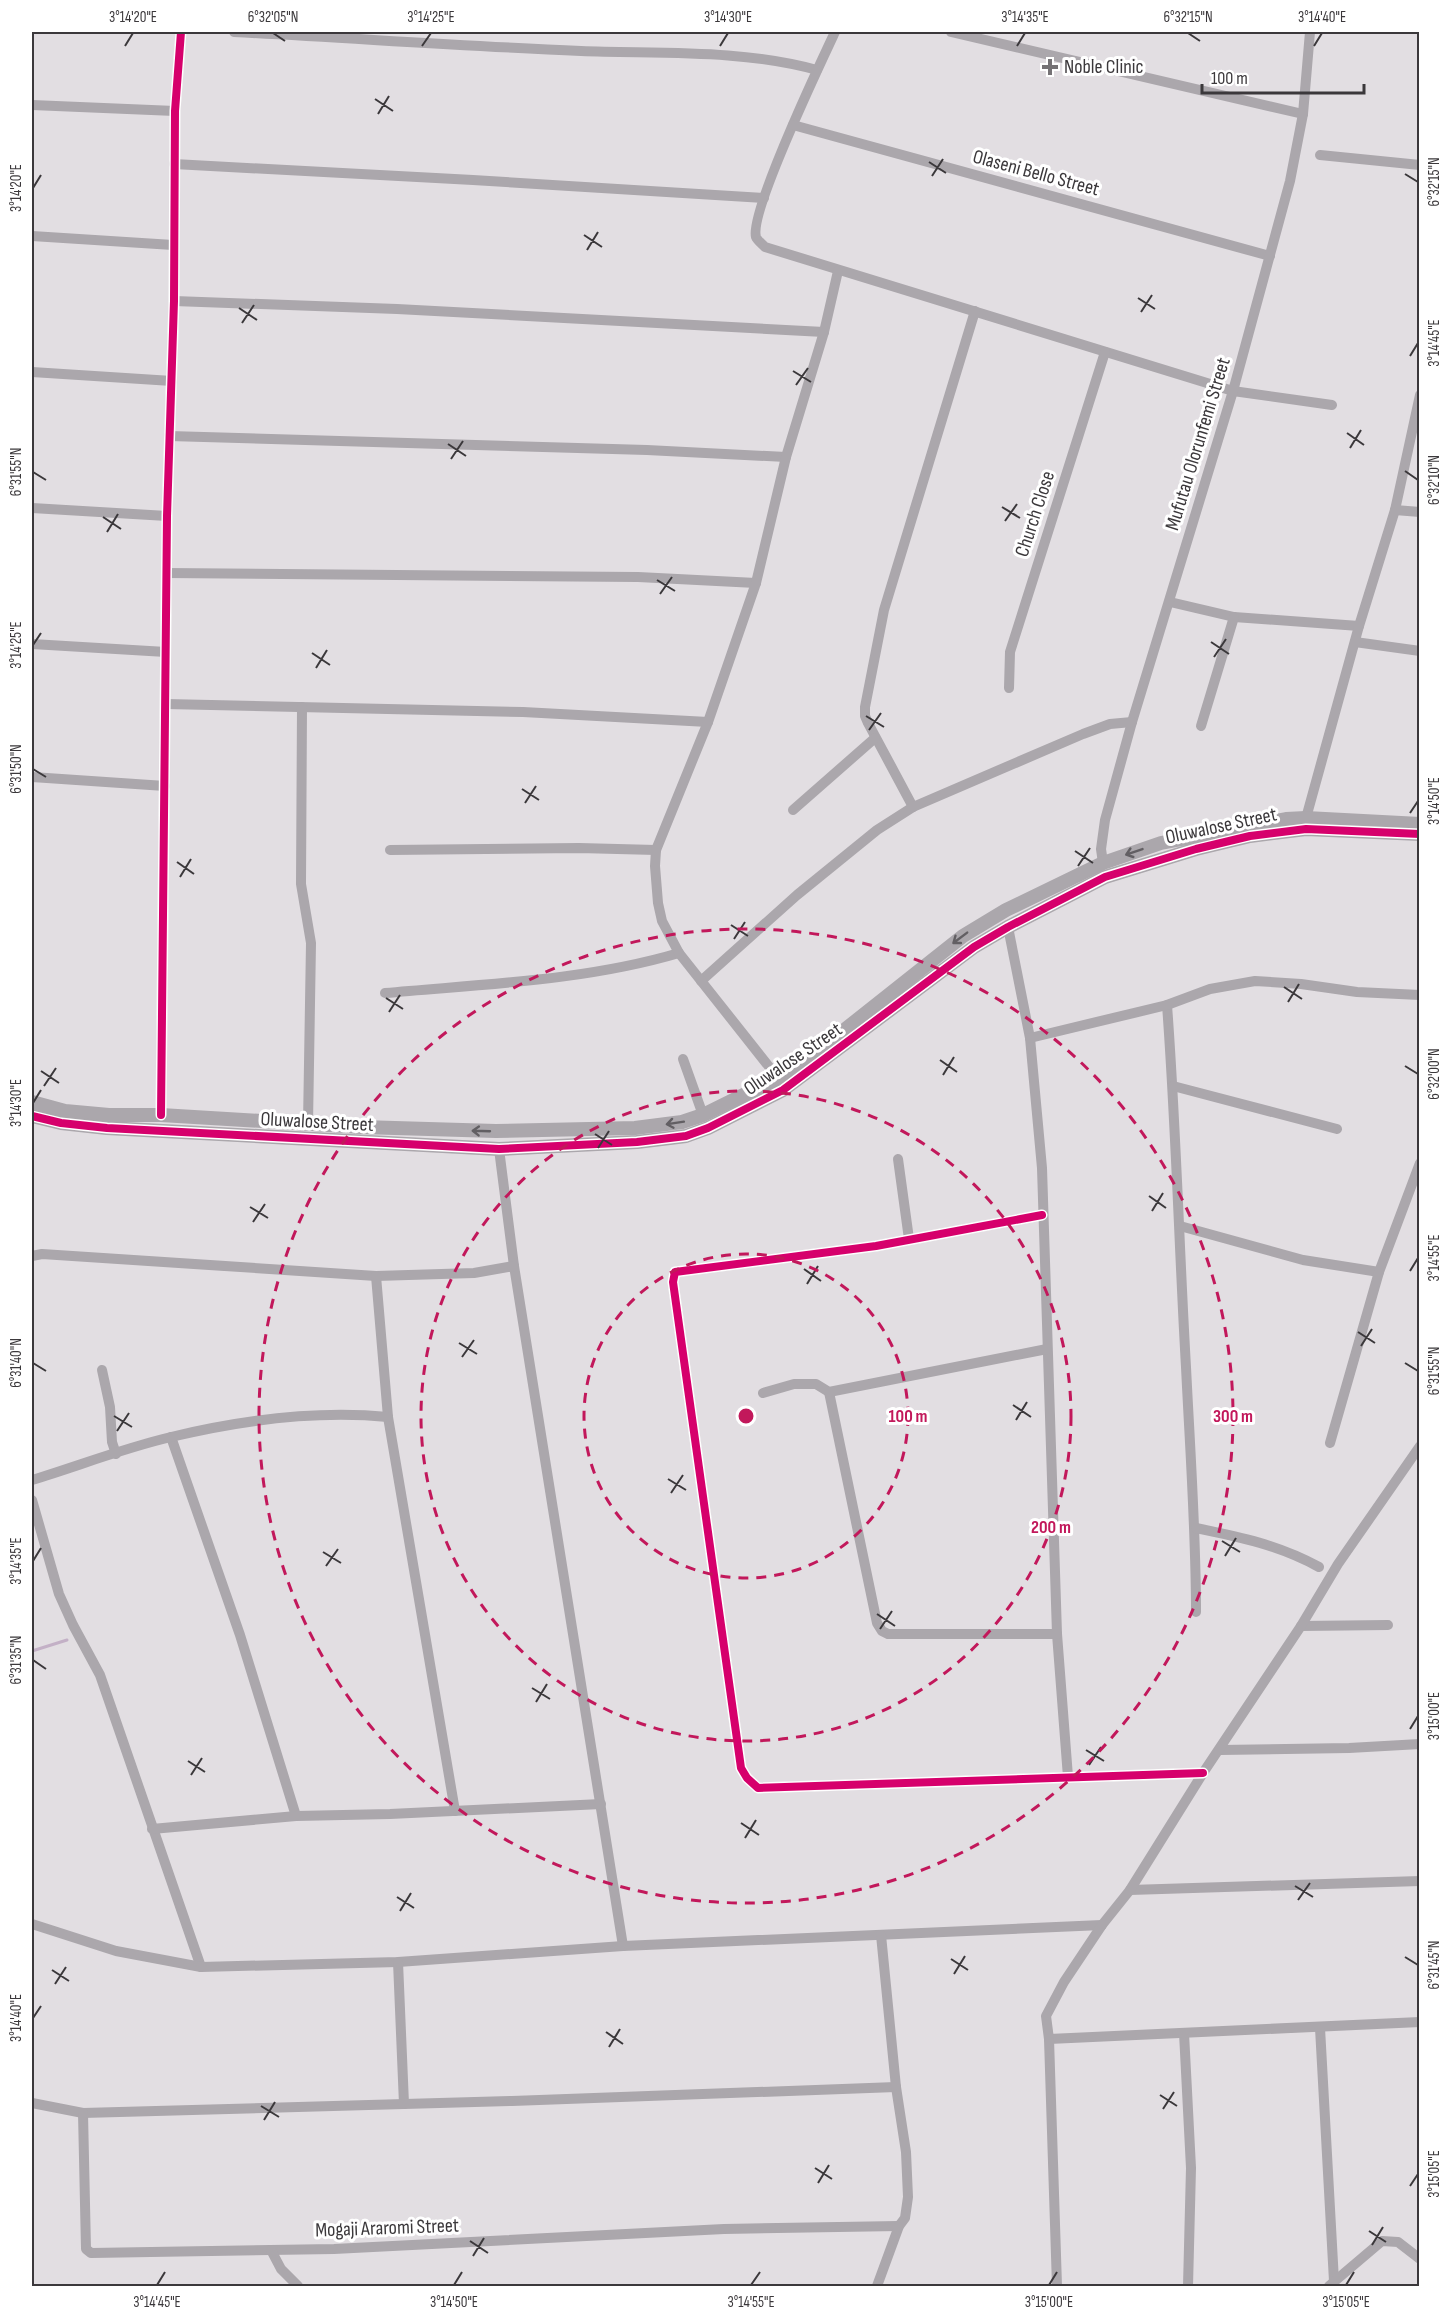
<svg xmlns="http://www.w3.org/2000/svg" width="1451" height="2318" font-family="'Sofia Sans Condensed',sans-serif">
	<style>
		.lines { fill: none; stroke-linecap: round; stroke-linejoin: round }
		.stream { stroke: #c3b0c6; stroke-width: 3 }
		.minor { stroke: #aba7ac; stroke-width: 10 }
		.tertiary { stroke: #aba7ac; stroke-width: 14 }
		.cycleway-casing { stroke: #fff; stroke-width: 11 }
		.cycleway { stroke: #d6006c; stroke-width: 8 }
		.oneway { stroke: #625f63 }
		.ticks { fill: none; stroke: #3b383b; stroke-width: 2 }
		.ring { fill: none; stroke: #c2185b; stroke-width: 3; stroke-dasharray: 10 8 }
		.poi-dot { fill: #757275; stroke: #fff; stroke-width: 2 }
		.labels { text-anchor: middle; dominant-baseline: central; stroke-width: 6; stroke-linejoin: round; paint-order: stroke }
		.poi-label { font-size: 20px; fill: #3b383b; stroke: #fff; text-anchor: start }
		.street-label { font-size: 20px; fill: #3b383b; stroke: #fff }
		.centre { fill: #c2185b; stroke: #fff; stroke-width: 3 }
		.ring-label { font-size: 18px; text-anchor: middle; font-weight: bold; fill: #c2185b; stroke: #fff; stroke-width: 6; stroke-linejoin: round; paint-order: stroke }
		.neatline { fill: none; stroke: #3b383b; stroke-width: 2 }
		.ticks-label { font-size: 15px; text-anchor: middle; fill: #3b383b }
	</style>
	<rect width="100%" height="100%" fill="#e2dee2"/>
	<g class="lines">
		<path class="stream" d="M32 1651 67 1640"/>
		<g class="minor">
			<path d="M234 32C350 38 465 46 581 51 659 54 741 49 817 70"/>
			<path d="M835 32C821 62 749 213 756 237 757 240 762 244 765 247L1233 391 1332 405"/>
			<path d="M951 32 1303 114"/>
			<path d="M32 105 175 111"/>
			<path d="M793 125 1270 256"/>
			<path d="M1320 155 1420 165"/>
			<path d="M174 164 473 180 764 198"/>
			<path d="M32 236 173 245"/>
			<path d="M174 301 397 309 824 332"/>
			<path d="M32 372 172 381"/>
			<path d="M169 436 647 450 786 457"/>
			<path d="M32 508 167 516"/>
			<path d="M1395 510 1420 512"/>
			<path d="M166 573 638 577 756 583"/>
			<path d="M1170 602 1234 617 1359 626"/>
			<path d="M1355 642 1420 651"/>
			<path d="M32 644 166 652"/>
			<path d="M1009 688 1010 652 1105 352"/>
			<path d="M166 704 523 712 708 722"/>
			<path d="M302 707 301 884 311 943 308 1124"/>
			<path d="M1201 726 1234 617"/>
			<path d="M32 777 165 786"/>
			<path d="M913 807 868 723 865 716V707L884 610 975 311"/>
			<path d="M793 810 875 738"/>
			<path d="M1306 818 1359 626 1395 510 1420 395"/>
			<path d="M390 850 579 848 656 850"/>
			<path d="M1103 863 1101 849 1105 820 1132 722 1233 391 1290 181 1303 114 1310 32"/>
			<path d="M1008 927 1030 1038 1042 1168 1057 1634 1068 1777"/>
			<path d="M701 981 797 895 877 830 913 807 1083 734 1110 724 1132 722"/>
			<path d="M385 993C483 984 584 981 679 953"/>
			<path d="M1167 1005C1176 1125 1179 1246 1186 1367 1190 1449 1196 1530 1196 1612"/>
			<path d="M1030 1038 1167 1005 1210 989 1255 981 1301 984 1357 992 1420 995"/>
			<path d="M683 1059 703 1115"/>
			<path d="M778 1078 679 953 662 921 658 903 655 866 656 850 708 722 756 583 786 457 824 332 838 271"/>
			<path d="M1173 1086 1337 1129"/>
			<path d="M161 1115 167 516 174 301 175 111 181 32"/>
			<path d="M499 1149 514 1266 623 1946"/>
			<path d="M898 1159 909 1239"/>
			<path d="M1042 1215 876 1246 675 1272 673 1282 741 1768 747 1778 758 1788 1203 1773"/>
			<path d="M1180 1226 1303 1260 1379 1272"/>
			<path d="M32 1256 42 1254 376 1276 474 1273 514 1266"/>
			<path d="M376 1276 388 1417 455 1811"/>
			<path d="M102 1370 110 1407 112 1442 116 1454"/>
			<path d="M829 1392 877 1623 882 1631 888 1634H1057"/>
			<path d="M763 1393 794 1384H816L829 1392 1047 1349"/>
			<path d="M171 1437 240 1635 296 1816"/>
			<path d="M1330 1443 1379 1272 1420 1163"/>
			<path d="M32 1480C78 1466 124 1448 171 1437 242 1420 316 1410 388 1417"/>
			<path d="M32 1500 59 1594 73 1625 100 1675 201 1967"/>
			<path d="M1196 1528C1240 1537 1279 1545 1319 1567"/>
			<path d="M1301 1626 1388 1625"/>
			<path d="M1220 1750 1349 1748 1420 1744"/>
			<path d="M152 1829 296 1816 390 1814 601 1804"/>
			<path d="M1130 1890 1420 1881"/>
			<path d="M32 1924 116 1951 201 1967 398 1962 623 1946 1102 1925"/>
			<path d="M398 1962 404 2104"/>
			<path d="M1320 2028 1334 2281"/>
			<path d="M1184 2033 1191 2168 1188 2286"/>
			<path d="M1049 2039 1420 2022"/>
			<path d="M32 2103 83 2113 512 2101 896 2087"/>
			<path d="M83 2113 86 2249 91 2253 334 2249 724 2229 899 2226"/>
			<path d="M271 2250 281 2269 298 2286"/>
			<path d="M877 2286 899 2226 905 2218 908 2197 906 2152 896 2087 881 1935"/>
			<path d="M1057 2286 1049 2039 1046 2016 1064 1982 1102 1925 1130 1890 1203 1773 1301 1626 1338 1564 1420 1446"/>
			<path d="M1329 2286 1382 2241 1398 2242 1420 2259"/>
		</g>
		<g class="tertiary">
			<path d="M32 1102 65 1111 109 1115H161L361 1127 496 1131 635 1128 682 1122 703 1115 778 1078 833 1039 963 936 1006 910 1103 863 1161 843 1286 819 1306 818 1420 824"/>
			<path d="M32 1116 61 1123 107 1128 499 1149 637 1142 686 1136 708 1128 783 1090 974 947 1008 927 1105 877 1196 849 1250 836 1306 829 1420 834"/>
		</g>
		<g class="cycleway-casing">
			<g id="cycleway">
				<path d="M161 1115 167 516 174 301 175 111 181 32"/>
				<path d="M32 1116 61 1123 107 1128 499 1149 637 1142 686 1136 708 1128 783 1090 974 947 1008 927 1105 877 1196 849 1250 836 1306 829 1420 834"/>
				<path d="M1042 1215 876 1246 675 1272 673 1282 741 1768 747 1778 758 1788 1203 1773"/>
			</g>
		</g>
		<use href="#cycleway" class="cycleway"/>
	</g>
	<defs><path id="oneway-shaft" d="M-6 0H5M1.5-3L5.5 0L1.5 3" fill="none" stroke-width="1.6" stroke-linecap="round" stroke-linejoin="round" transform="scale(1.5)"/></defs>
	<g class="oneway">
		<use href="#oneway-shaft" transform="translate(1134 852) rotate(161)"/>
		<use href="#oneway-shaft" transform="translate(960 938) rotate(143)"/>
		<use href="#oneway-shaft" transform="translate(675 1123) rotate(171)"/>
		<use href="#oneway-shaft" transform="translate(481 1131) rotate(-178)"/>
	</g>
	<path class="ticks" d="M273 33 285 41M1188 33 1200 41M125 46 133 33M422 46 431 33M720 46 728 33M1017 46 1025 33M1314 46 1322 33M375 99 393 111M378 114 389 96M929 162 946 173M1405 174 1418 182M932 176 943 159M33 188 41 175M584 235 602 247M587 250 598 232M1138 298 1155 309M239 308 257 320M1141 312 1152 295M242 323 254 305M1410 356 1418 343M793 371 811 382M796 385 808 368M1347 433 1364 445M448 444 466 456M1350 448 1361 430M451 459 463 441M1405 471 1418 480M33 472 46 480M1002 507 1020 518M103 517 121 529M1005 521 1017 504M107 532 118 514M657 580 675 591M660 594 672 577M1211 642 1229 654M33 645 41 633M312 653 330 665M1214 657 1226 639M316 668 327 650M866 716 884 727M869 730 881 713M33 769 46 777M522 789 539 800M525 803 536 786M1410 813 1418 801M1075 851 1093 863M177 862 194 874M1078 866 1090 848M180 877 191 859M731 925 748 936M734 939 745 922M1284 987 1302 999M386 998 403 1009M1288 1002 1299 984M389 1012 400 995M940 1060 957 1072M1405 1066 1418 1074M41 1071 59 1083M943 1075 954 1057M44 1086 56 1068M33 1103 41 1090M595 1134 612 1145M598 1148 609 1131M1149 1196 1166 1208M250 1207 268 1218M1152 1211 1163 1193M253 1222 265 1204M804 1269 821 1281M1410 1271 1418 1258M807 1284 818 1266M1358 1332 1375 1343M459 1343 477 1354M1361 1346 1372 1329M462 1357 474 1340M33 1363 46 1371M1405 1363 1418 1371M1013 1405 1031 1417M114 1416 132 1427M1016 1420 1027 1402M117 1431 129 1413M668 1479 686 1490M671 1493 683 1475M1222 1541 1240 1552M323 1552 341 1563M1225 1556 1236 1538M33 1561 41 1548M326 1566 338 1549M877 1614 895 1626M880 1629 892 1611M33 1660 46 1669M532 1688 550 1699M536 1702 547 1684M1410 1729 1418 1716M1086 1750 1104 1761M188 1761 205 1772M1089 1765 1101 1747M191 1775 202 1758M741 1823 759 1835M745 1838 756 1820M1295 1886 1313 1897M397 1897 414 1908M1298 1900 1310 1883M400 1911 411 1893M1405 1957 1418 1965M951 1959 968 1970M52 1970 69 1981M954 1974 965 1956M55 1984 66 1967M33 2018 41 2006M606 2032 623 2044M609 2047 620 2029M1160 2095 1177 2106M261 2106 279 2117M1163 2109 1174 2092M264 2120 275 2102M815 2168 832 2179M818 2183 829 2165M1410 2186 1418 2174M1369 2231 1386 2242M470 2241 488 2253M1372 2245 1383 2227M473 2256 484 2238M157 2285 165 2272M454 2285 462 2272M751 2285 760 2272M1049 2285 1057 2272M1346 2285 1354 2272"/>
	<g class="ring">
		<circle cx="746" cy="1416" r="162"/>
		<circle cx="746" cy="1416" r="325"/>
		<circle cx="746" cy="1416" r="487"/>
	</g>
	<path class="poi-dot" d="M1047 58h6v6h6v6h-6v6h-6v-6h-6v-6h6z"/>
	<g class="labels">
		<g class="poi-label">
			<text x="1064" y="67">Noble Clinic</text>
		</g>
		<g class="street-label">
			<text transform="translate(1036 173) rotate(15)">Olaseni Bello Street</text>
			<text transform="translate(1198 444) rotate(-73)">Mufutau Olorunfemi Street</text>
			<text transform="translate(1035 514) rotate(-72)">Church Close</text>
			<text transform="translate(1221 826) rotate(-12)">Oluwalose Street</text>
			<text transform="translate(793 1059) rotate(-34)">Oluwalose Street</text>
			<text transform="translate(317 1122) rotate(3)">Oluwalose Street</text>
			<text transform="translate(387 2228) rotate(-2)">Mogaji Araromi Street</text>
		</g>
	</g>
	<circle cx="746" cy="1416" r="9" class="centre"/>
	<g class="ring-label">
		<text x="908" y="1422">100 m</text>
		<text x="1233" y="1422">300 m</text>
		<text x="1051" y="1533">200 m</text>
	</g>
	<rect width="1451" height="2318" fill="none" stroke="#ffffff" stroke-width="66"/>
	<path d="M1202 84v9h162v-9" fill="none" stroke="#3b383b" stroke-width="3"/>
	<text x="1211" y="84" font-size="18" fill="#3b383b" stroke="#ffffff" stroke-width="4.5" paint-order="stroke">100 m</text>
	<rect x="33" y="33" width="1385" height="2252" class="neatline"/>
	<g class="ticks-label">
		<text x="133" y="22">3°14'20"E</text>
		<text x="273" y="22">6°32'05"N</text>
		<text x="431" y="22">3°14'25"E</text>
		<text x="728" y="22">3°14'30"E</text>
		<text x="1025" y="22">3°14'35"E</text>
		<text x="1188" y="22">6°32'15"N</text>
		<text x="1322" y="22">3°14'40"E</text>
		<text transform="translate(1434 182) rotate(-90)" y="5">6°32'15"N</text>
		<text transform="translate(16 188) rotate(-90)" y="5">3°14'20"E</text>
		<text transform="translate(1434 343) rotate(-90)" y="5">3°14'45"E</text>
		<text transform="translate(16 472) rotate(-90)" y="5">6°31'55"N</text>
		<text transform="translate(1434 480) rotate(-90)" y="5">6°32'10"N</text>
		<text transform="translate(16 645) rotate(-90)" y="5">3°14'25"E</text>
		<text transform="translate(16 769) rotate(-90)" y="5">6°31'50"N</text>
		<text transform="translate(1434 801) rotate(-90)" y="5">3°14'50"E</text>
		<text transform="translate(1434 1074) rotate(-90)" y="5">6°32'00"N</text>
		<text transform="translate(16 1103) rotate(-90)" y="5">3°14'30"E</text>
		<text transform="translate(1434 1258) rotate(-90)" y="5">3°14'55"E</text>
		<text transform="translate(16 1363) rotate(-90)" y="5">6°31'40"N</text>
		<text transform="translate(1434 1371) rotate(-90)" y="5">6°31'55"N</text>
		<text transform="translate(16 1561) rotate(-90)" y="5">3°14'35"E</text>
		<text transform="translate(16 1660) rotate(-90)" y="5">6°31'35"N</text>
		<text transform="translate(1434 1716) rotate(-90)" y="5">3°15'00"E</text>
		<text transform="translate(1434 1965) rotate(-90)" y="5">6°31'45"N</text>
		<text transform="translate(16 2018) rotate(-90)" y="5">3°14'40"E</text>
		<text transform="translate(1434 2174) rotate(-90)" y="5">3°15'05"E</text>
		<text x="157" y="2307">3°14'45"E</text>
		<text x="454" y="2307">3°14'50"E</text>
		<text x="751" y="2307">3°14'55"E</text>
		<text x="1049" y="2307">3°15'00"E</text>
		<text x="1346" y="2307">3°15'05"E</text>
	</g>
</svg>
